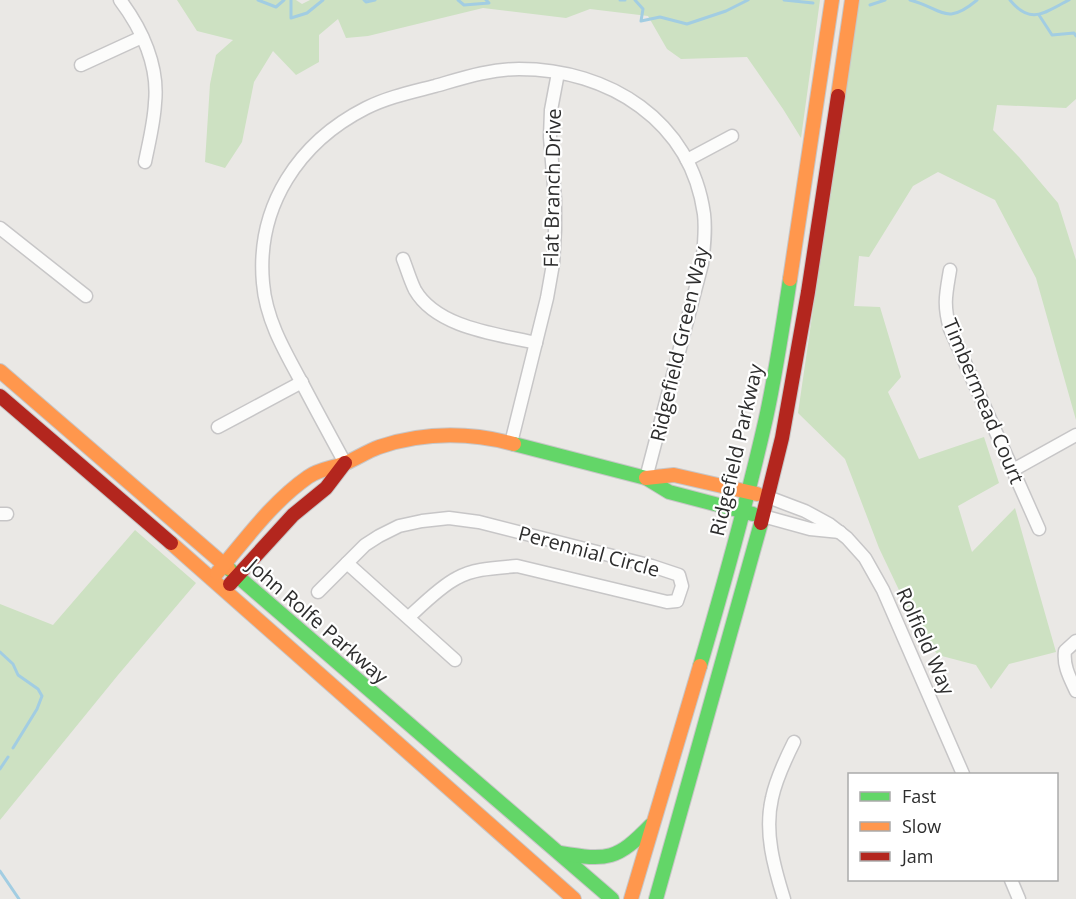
<svg xmlns="http://www.w3.org/2000/svg" width="1076" height="899" font-family="'Open Sans',sans-serif">
	<style>
		.green { fill: #cde1c2 }
		.lines { fill: none; stroke-linecap: round; stroke-linejoin: round }
		.stream { stroke: #a2cde2; stroke-width: 3 }
		.street-casing { stroke: #c7c6c7; stroke-width: 15 }
		.fast-casing { stroke: #c7c6c7; stroke-width: 16 }
		.slow-casing { stroke: #c7c6c7; stroke-width: 16 }
		.jam-casing { stroke: #c7c6c7; stroke-width: 16 }
		.street { stroke: #fcfcfb; stroke-width: 12 }
		.fast { stroke: #63d668; stroke-width: 14 }
		.slow { stroke: #ff974d; stroke-width: 14 }
		.jam { stroke: #b3261e; stroke-width: 14 }
		.labels { text-anchor: middle; dominant-baseline: central; stroke-width: 4.5; stroke-linejoin: round; paint-order: stroke }
		.street-label { font-size: 20px; fill: #2d2d2d; stroke: #fff }
	</style>
	<rect width="100%" height="100%" fill="#eae8e5"/>
	<g class="green">
		<path d="M177 0H296L302 4 310 0H820L801 138 783 109 747 57 681 59 667 49 648 16 590 9 566 18 483 8 368 36 346 38 338 19 319 35V62L296 75 273 51 254 82 242 142 225 168 205 162 210 84 216 55 233 40 197 31Z"/>
		<path d="M858 0H1076V99L1066 108 997 105 993 130 1019 157 1058 203 1076 260V420L1036 278 995 200 938 172 913 186 869 257 859 256 854 306 880 307 901 377 888 392 919 459 984 437 999 483 958 506 972 552 1015 508 1056 652 1009 664 991 689 976 665 938 655 917 628 879 548 845 459 798 413Z"/>
		<path d="M135 530 196 583 118 675 0 820V604L53 625Z"/>
	</g>
	<g class="lines">
		<g class="stream">
			<path d="M258 0 276 7 284 0"/>
			<path d="M291 0V18L307 13 323 0"/>
			<path d="M364 0 366 2 375 0"/>
			<path d="M458 0 464 5 489 3 486 0"/>
			<path d="M620 0H625"/>
			<path d="M635 0 643 9 641 21 660 17 687 24 726 11 748 0"/>
			<path d="M784 0 813 3"/>
			<path d="M910 0C942 8 945 27 977 0"/>
			<path d="M1010 0C1031 26 1045 12 1069 0"/>
			<path d="M870 5 885 0"/>
			<path d="M1039 15 1052 35 1074 33 1076 36"/>
			<path d="M0 652 13 664 18 675 38 689 42 696 37 709 13 748"/>
			<path d="M0 769 8 757"/>
			<path d="M0 871 19 899"/>
		</g>
		<g class="street-casing">
			<g id="street">
				<path d="M120 0C142 29 159 66 155 103 154 123 149 142 145 162"/>
				<path d="M81 65 142 37"/>
				<path d="M687 160 732 136"/>
				<path d="M0 228 86 296"/>
				<path d="M403 259C407 269 410 280 415 290 437 328 497 334 536 343"/>
				<path d="M950 270C946 294 943 304 950 329L1039 529"/>
				<path d="M218 427 302 382"/>
				<path d="M511 443 547 298 553 264 555 230V199L550 137 551 110 558 73"/>
				<path d="M345 463C331 437 316 410 302 383 285 352 266 320 263 283 256 206 299 142 366 108 388 97 412 92 435 86 463 78 490 69 519 69 609 69 691 121 704 214 706 231 704 247 702 264L646 478"/>
				<path d="M1013 470 1076 435"/>
				<path d="M768 497 805 511 829 524 847 538 865 558 883 590 963 774"/>
				<path d="M0 514H7"/>
				<path d="M763 516 810 529 840 532"/>
				<path d="M347 563 455 660"/>
				<path d="M318 592 365 545 379 536 399 526 422 521 449 518 479 522 652 566 679 575 682 586 677 601 667 602 517 566C497 568 475 568 457 578 441 586 422 605 409 617"/>
				<path d="M1076 641 1065 651C1063 666 1070 678 1076 691"/>
				<path d="M1011 880 1019 899"/>
				<path d="M784 899C774 867 764 832 772 798 776 779 785 760 794 742"/>
			</g>
		</g>
		<g class="fast-casing">
			<g id="fast">
				<path d="M514 444 646 478 669 492 753 514"/>
				<path d="M228 568 612 899"/>
				<path d="M700 666C724 584 747 502 766 418 776 372 783 325 790 279"/>
				<path d="M560 853C608 861 617 860 651 825"/>
				<path d="M656 899 761 523"/>
			</g>
		</g>
		<g class="slow-casing">
			<g id="slow">
				<path d="M838 96 852 0"/>
				<path d="M790 279 832 0"/>
				<path d="M0 371 228 568"/>
				<path d="M646 478 674 475 757 494"/>
				<path d="M171 543 574 899"/>
				<path d="M217 573C245 540 272 502 308 477 319 469 333 468 346 463 357 458 368 451 379 447 424 432 469 432 514 444"/>
				<path d="M631 899 700 666"/>
			</g>
		</g>
		<g class="jam-casing">
			<g id="jam">
				<path d="M0 396 171 543"/>
				<path d="M761 523 782 438 808 292 838 96"/>
				<path d="M230 584 293 515 326 488 345 463"/>
			</g>
		</g>
		<use href="#street" class="street"/>
		<use href="#fast" class="fast"/>
		<use href="#slow" class="slow"/>
		<use href="#jam" class="jam"/>
	</g>
	<g class="labels">
		<g class="street-label">
			<text transform="translate(552 188) rotate(-89)">Flat Branch Drive</text>
			<text transform="translate(679 344) rotate(-77)">Ridgefield Green Way</text>
			<text transform="translate(984 401) rotate(67)">Timbermead Court</text>
			<text transform="translate(736 450) rotate(-77)">Ridgefield Parkway</text>
			<text transform="translate(589 551) rotate(15)">Perennial Circle</text>
			<text transform="translate(318 621) rotate(41)">John Rolfe Parkway</text>
			<text transform="translate(926 641) rotate(66)">Rolfield Way</text>
		</g>
	</g>
	<rect x="848" y="773" width="210" height="108" fill="#ffffff" stroke="#ababab" stroke-width="1.5"/>
	<rect x="860" y="792" width="30" height="9" fill="#63d668" stroke="#ababab" stroke-width="1.5"/>
	<text x="902" y="803" font-size="18" fill="#2d2d2d">Fast</text>
	<rect x="860" y="822" width="30" height="9" fill="#ff974d" stroke="#ababab" stroke-width="1.5"/>
	<text x="902" y="833" font-size="18" fill="#2d2d2d">Slow</text>
	<rect x="860" y="852" width="30" height="9" fill="#b3261e" stroke="#ababab" stroke-width="1.5"/>
	<text x="902" y="863" font-size="18" fill="#2d2d2d">Jam</text>
</svg>
